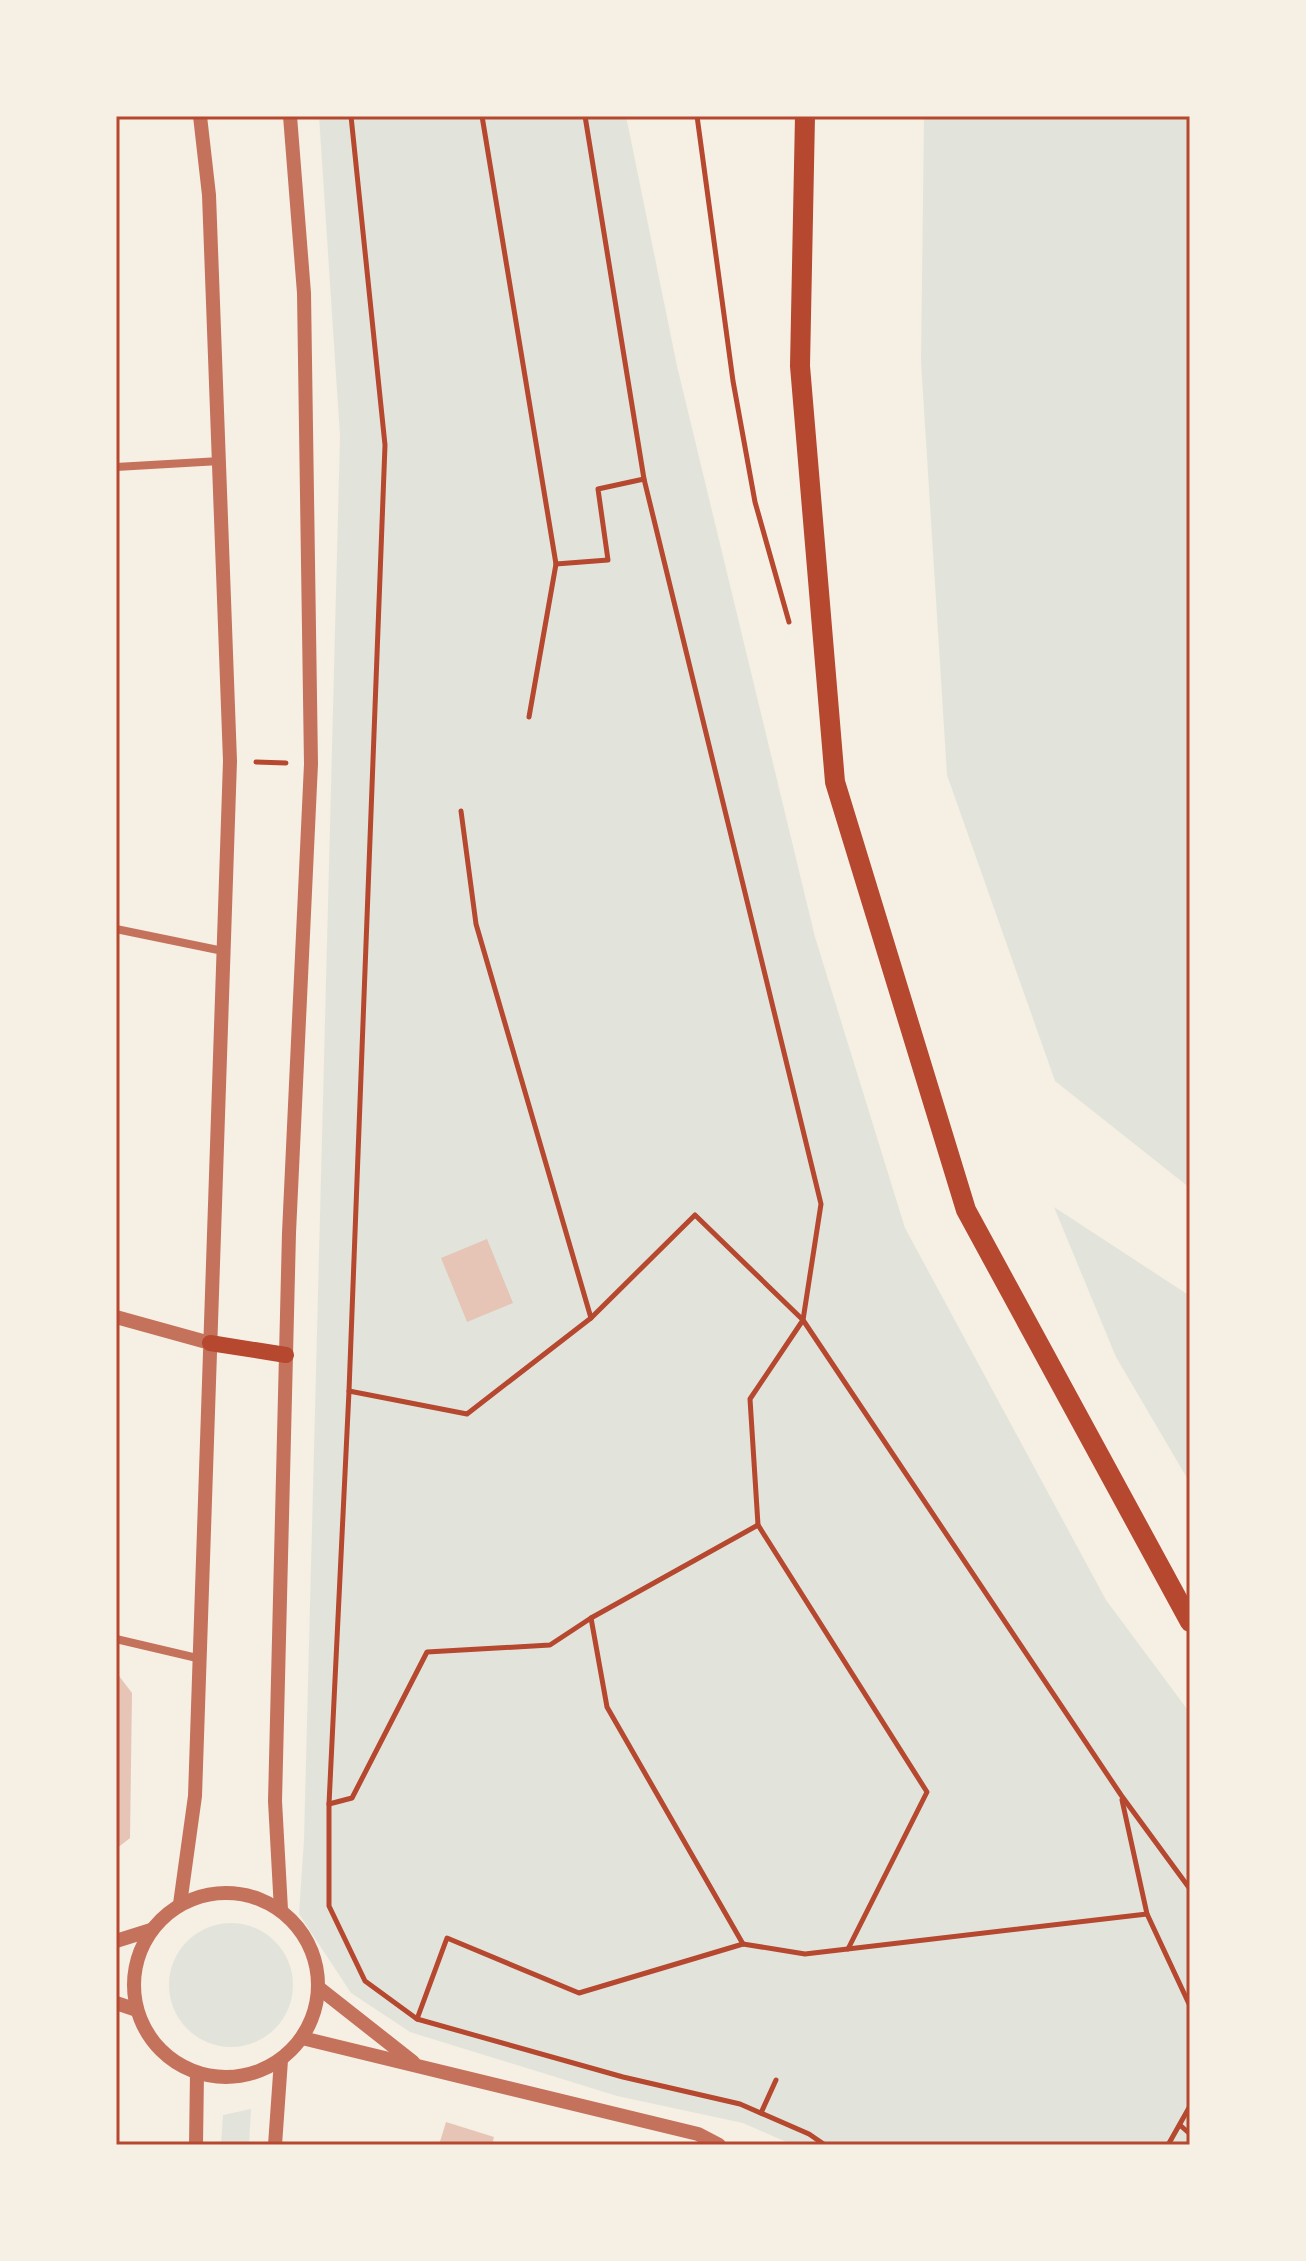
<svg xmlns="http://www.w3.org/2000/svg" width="1306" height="2261" font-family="'Noto Serif',serif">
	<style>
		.green { fill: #e2e4dc }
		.building { fill: #e6c5b7 }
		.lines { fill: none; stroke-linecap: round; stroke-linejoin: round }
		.path { stroke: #b5482f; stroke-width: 5 }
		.minor { stroke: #c5725c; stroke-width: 8 }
		.tertiary { stroke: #c5725c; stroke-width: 14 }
		.secondary { stroke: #b5482f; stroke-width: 16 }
		.primary { stroke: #b5482f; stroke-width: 20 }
		.neatline { fill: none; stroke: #b5482f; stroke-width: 3 }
	</style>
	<rect width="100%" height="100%" fill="#f6efe4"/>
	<g class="green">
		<path d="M319 116H626L677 366 815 937 905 1228 1106 1600 1190 1713V2145H793L743 2123 617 2096 410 2032 351 1993 299 1914 304 1839 340 436Z"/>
		<path d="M924 116H1190V1188L1055 1081 947 775 921 362Z"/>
		<path d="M1054 1207 1190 1296V1483L1116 1357Z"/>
		<circle cx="231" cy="1985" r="62"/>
		<path d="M251 2109 249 2145H221L223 2115Z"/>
	</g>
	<g class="building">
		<path d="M487 1239 513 1303 467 1322 441 1258Z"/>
		<path d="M116 1672 132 1693 130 1838 116 1849Z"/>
		<path d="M446 2122 494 2137 492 2145H439Z"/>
	</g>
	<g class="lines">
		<g class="path">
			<path d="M351 116 385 445 349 1391 329 1804V1906L365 1981 417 2019 623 2077 740 2104 809 2134 825 2145"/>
			<path d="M482 116 556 564 608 560 598 489 644 479"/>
			<path d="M585 116 644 479 821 1204 803 1320 1121 1795 1190 1889"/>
			<path d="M697 116 733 381 755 502 789 622"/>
			<path d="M529 717 556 564"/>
			<path d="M256 762 286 763"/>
			<path d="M591 1318 695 1215 803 1320 750 1399 758 1525 927 1792 848 1949"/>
			<path d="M349 1391 467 1414 591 1318 476 924 461 811"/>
			<path d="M1122 1800 1147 1914 1190 2006"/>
			<path d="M329 1804 352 1798 427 1652 550 1645 591 1618"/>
			<path d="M743 1944 607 1707 591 1618 758 1525"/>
			<path d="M417 2019 447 1938 579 1993 743 1944 805 1954 1147 1914"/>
			<path d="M761 2113 776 2080"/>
			<path d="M1181 2126 1190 2134"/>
			<path d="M1168 2145 1190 2106"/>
		</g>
		<g class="minor">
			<path d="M116 467 220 461"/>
			<path d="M116 929 223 951"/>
			<path d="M116 1639 197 1658"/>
		</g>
		<g class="tertiary">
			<path d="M116 1317 210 1343"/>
			<circle cx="226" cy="1985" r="92"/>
			<path d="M180 1904 195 1796 230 761 209 195 200 116"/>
			<path d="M281 1910 275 1801 289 1233 311 764 304 293 290 116"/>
			<path d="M116 1941 151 1930"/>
			<path d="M319 1988 413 2062"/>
			<path d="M116 2003 137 2010"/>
			<path d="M302 2038 698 2134 719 2145"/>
			<path d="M196 2145 197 2073"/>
			<path d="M275 2145 281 2060"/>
		</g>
		<path class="secondary" d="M210 1343 286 1355"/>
		<path class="primary" d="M805 116 800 366 835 782 966 1210 1190 1622"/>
	</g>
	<rect width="1306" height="2261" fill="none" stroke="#f6efe4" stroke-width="236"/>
	<rect x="118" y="118" width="1070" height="2025" class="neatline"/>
</svg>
